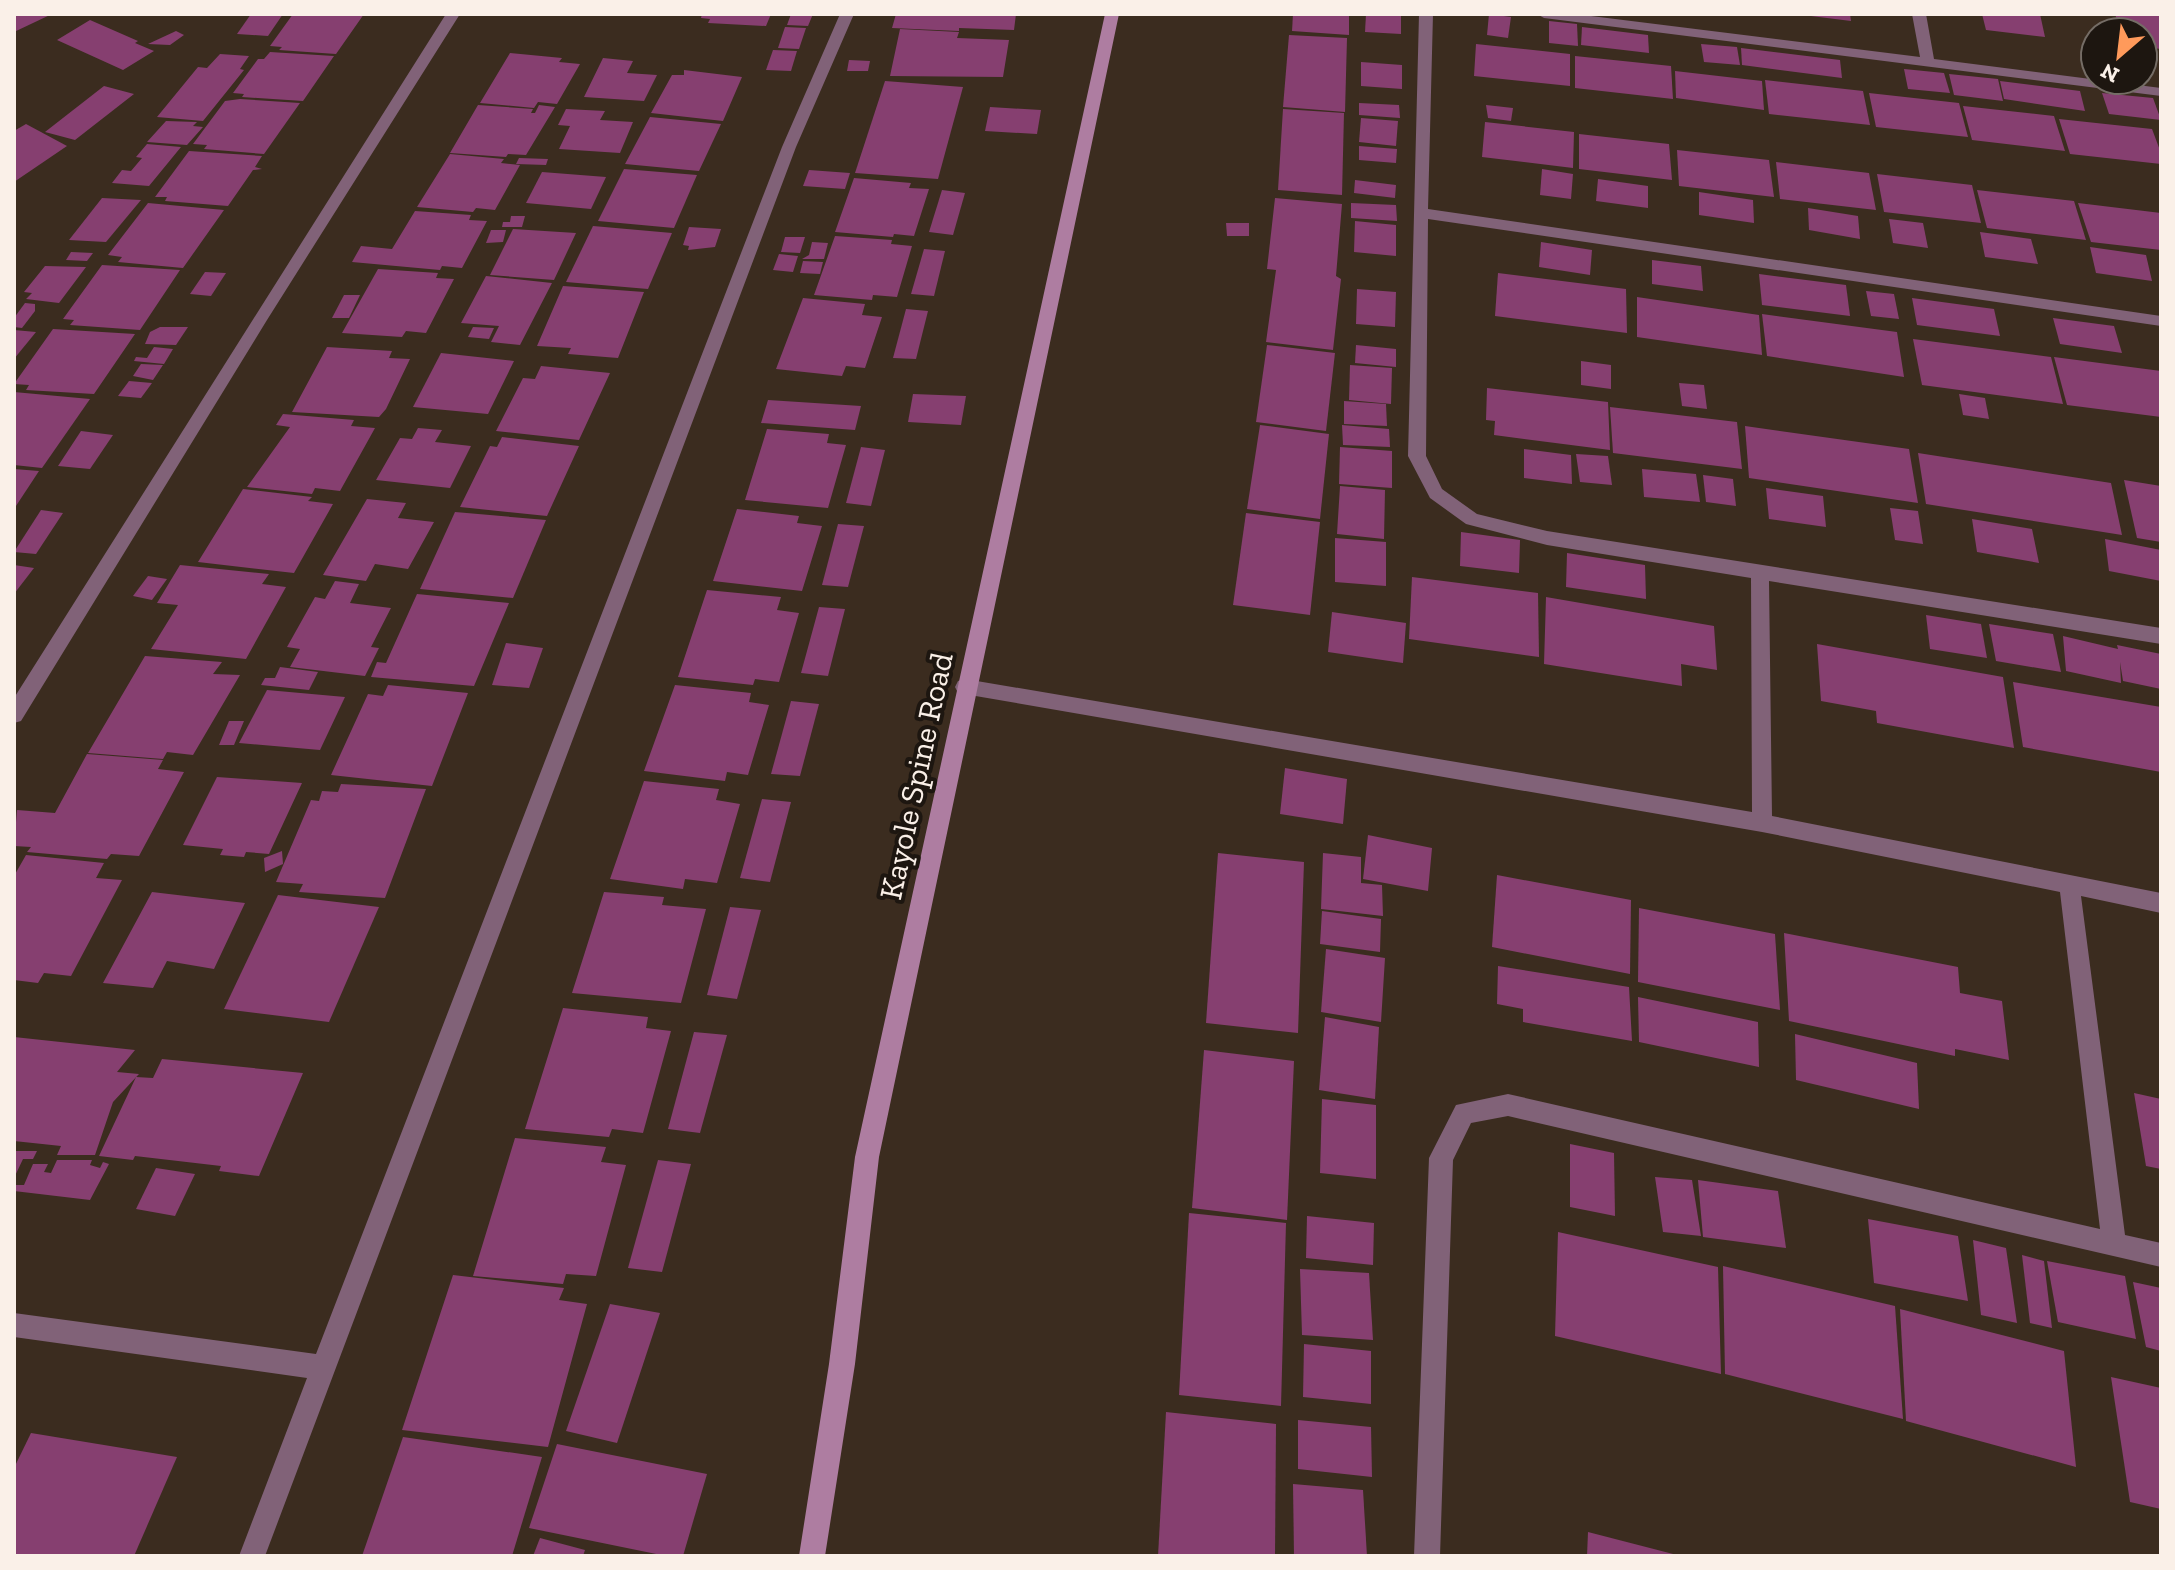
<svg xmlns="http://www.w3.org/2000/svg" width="2175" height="1570" font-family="'Zilla Slab',serif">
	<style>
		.building { fill: #863f70 }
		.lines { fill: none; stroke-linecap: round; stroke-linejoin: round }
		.service { fill: #816278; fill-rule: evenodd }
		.minor { fill: #816278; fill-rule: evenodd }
		.secondary { fill: #ae7da1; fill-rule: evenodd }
		.labels { text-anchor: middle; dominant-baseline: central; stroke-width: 8; stroke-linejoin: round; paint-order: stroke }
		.street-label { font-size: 32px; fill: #faf0e8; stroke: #1d1610 }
	</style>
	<rect width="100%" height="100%" fill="#3b2c1f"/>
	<g class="building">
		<path d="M14 14H52L14 32Z"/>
		<path d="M251 14H283L268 36 237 34Z"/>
		<path d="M293 14H364L336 54 279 50 282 47 270 46Z"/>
		<path d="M702 14H771L766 26 708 23 710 19 701 18Z"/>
		<path d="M791 14H813L808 26 787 25Z"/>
		<path d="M896 14H1016L1014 30 959 28V31L892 28Z"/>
		<path d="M1293 14H1349V35L1292 31Z"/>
		<path d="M1366 14H1401V34L1365 32Z"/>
		<path d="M1489 14 1511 17 1508 38 1487 35Z"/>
		<path d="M1811 14H1850L1851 21 1811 16Z"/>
		<path d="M1982 14H2040L2045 37 1986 30Z"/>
		<path d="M2115 14H2161V49L2143 47V32H2121Z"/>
		<path d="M90 20 138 41 135 43 154 51 123 70 57 40Z"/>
		<path d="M1549 21 1577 24 1578 46 1549 43Z"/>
		<path d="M785 27 806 28 799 49 778 48Z"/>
		<path d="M1582 27 1648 35 1649 53 1581 45Z"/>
		<path d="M900 29 959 32 957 38 1009 40 1003 77 890 76Z"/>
		<path d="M176 31 184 35 170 45 148 44Z"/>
		<path d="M1289 35 1347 38 1345 112 1283 107Z"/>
		<path d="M1476 44 1570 54V86L1474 76Z"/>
		<path d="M1701 44 1737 47 1740 65 1704 62Z"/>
		<path d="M1741 48 1840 60 1842 78 1742 65Z"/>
		<path d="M773 50 797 51 791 71 766 70Z"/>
		<path d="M270 52 334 56 303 101 242 97 244 94 233 93 258 59H264Z"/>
		<path d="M510 53 562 58 559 62 580 64 557 104 538 102 534 108 480 103Z"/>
		<path d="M220 54 249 56 240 69 244 70 203 121 157 117 198 67 207 68Z"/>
		<path d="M1575 56 1671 66 1673 99 1575 88Z"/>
		<path d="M603 58 633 61 627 73 657 75 644 101 584 97Z"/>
		<path d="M849 60 870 61 868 71H847Z"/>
		<path d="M1361 62 1402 65V89L1361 86Z"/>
		<path d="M1904 69 1944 73 1950 93 1908 89Z"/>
		<path d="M684 70 742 77 723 121 651 113 672 75H684Z"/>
		<path d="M1675 71 1762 81 1764 110 1676 98Z"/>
		<path d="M1949 74 1998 79 2003 101 1954 95Z"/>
		<path d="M1765 80 1863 91 1870 125 1769 114Z"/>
		<path d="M885 81 963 87 938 179 855 173Z"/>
		<path d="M2000 81 2080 91 2085 111 2004 99Z"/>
		<path d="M104 86 134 94 75 140 45 132Z"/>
		<path d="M1869 93 1959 103 1968 137 1876 127Z"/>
		<path d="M2102 93 2153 98 2161 120 2109 114Z"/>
		<path d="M240 99 300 103 264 154 204 149 207 145 193 144 225 101Z"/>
		<path d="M1359 103 1399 105 1400 118 1359 115Z"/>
		<path d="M478 105 533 109 531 113H535L539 105 555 107 526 155 508 154 506 157 450 153Z"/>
		<path d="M1486 105 1513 108 1511 121 1488 118Z"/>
		<path d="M1963 106 2054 116 2065 151 1972 140Z"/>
		<path d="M990 107 1041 110 1037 134 985 131Z"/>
		<path d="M566 109 605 111 600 120 633 122 620 153 559 149 570 126 558 125Z"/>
		<path d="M1283 109 1344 113 1342 195 1278 190Z"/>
		<path d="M650 117 721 124 699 171 625 164Z"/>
		<path d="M1361 118 1398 121 1396 146 1359 142Z"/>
		<path d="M2059 119 2152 129 2161 153V164L2070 154Z"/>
		<path d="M166 121 197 122 193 126 203 127 187 145 147 142Z"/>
		<path d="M1485 122 1574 132 1573 168 1482 157Z"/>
		<path d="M26 124 67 146 14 182V131Z"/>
		<path d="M1579 134 1669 144 1672 180 1579 169Z"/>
		<path d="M147 144 181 147 149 186 112 183 122 170 131 171 142 158 136 157Z"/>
		<path d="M1359 146 1397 149 1396 163 1359 160Z"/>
		<path d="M1677 150 1769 160 1774 197 1679 186Z"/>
		<path d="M189 151 262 156 255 167 262 169 253 170 228 206 165 201 167 197H155Z"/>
		<path d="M450 154 504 159 501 163 520 165 495 210 476 208 473 212 417 207Z"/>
		<path d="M519 158 548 159 546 165 516 164Z"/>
		<path d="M1776 162 1869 173 1876 210 1780 199Z"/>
		<path d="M624 169 697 175 674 228 598 221Z"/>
		<path d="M1542 169 1573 174 1571 199 1540 195Z"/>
		<path d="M809 170 850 173 845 189 803 186Z"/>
		<path d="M542 172 606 177 591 209 526 203Z"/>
		<path d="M1877 174 1972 185 1981 223 1884 212Z"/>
		<path d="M854 178 911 183 909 188 929 189 914 236 894 234 893 237 835 232Z"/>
		<path d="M1598 179 1648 186V208L1596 201Z"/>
		<path d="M1355 180 1396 185 1395 198 1354 193Z"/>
		<path d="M942 190 965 193 953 235 929 232Z"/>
		<path d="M1977 190 2074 201 2086 240 1987 228Z"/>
		<path d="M1699 192 1753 200 1754 223 1699 215Z"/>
		<path d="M102 198 141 200 106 242 69 240Z"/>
		<path d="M1275 198 1342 204 1336 276 1341 279 1333 350 1266 342 1276 270 1267 269Z"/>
		<path d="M148 203 224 210 183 268 118 262 122 257 108 255Z"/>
		<path d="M1351 203 1396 205 1397 221 1351 218Z"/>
		<path d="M2078 203 2161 213V250L2091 242Z"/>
		<path d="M1808 208 1858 216 1860 239 1809 230Z"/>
		<path d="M415 211 471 215 469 220 487 221 462 268 442 266 440 270 352 262 361 246 392 249Z"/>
		<path d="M511 216H525L522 227H502L503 222H510Z"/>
		<path d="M1889 219 1923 223 1928 248 1893 243Z"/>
		<path d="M1355 221 1396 225V256L1354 252Z"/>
		<path d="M1226 223H1249V236H1227Z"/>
		<path d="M593 226 672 233 648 289 566 282Z"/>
		<path d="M689 227 721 229 715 247 688 250 689 246 683 245Z"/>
		<path d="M513 229 576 233 554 280 490 275Z"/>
		<path d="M491 230H506L503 242 486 243Z"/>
		<path d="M1980 232 2031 239 2038 264 1985 257Z"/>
		<path d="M835 236 892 240 891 244 912 246 897 297 873 295 872 300 814 295Z"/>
		<path d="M785 237H805L800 253 781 252Z"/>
		<path d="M812 242 828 243 824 259H802L809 255Z"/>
		<path d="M1541 242 1592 250 1590 275 1539 267Z"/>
		<path d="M2090 247 2146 255 2152 281 2096 273Z"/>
		<path d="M924 249 945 251 934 296 911 294Z"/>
		<path d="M71 252 93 253 87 261 66 260Z"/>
		<path d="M779 254 798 256 793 272 773 270Z"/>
		<path d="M1652 260 1701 266 1703 291 1652 284Z"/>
		<path d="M803 261 823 262 820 274 800 273Z"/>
		<path d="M102 265 180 270 140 330 70 325 74 320 63 319Z"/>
		<path d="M45 266 86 267 59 303 26 299 32 293 24 292Z"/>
		<path d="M378 269 438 273 436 278 454 279 426 333 406 331 402 337 342 333Z"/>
		<path d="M205 272 226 273 211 296 190 294Z"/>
		<path d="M1498 273 1626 289 1627 333 1495 316Z"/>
		<path d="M1759 274 1846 285 1850 316 1762 305Z"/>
		<path d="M486 276 552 283 520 345 491 342 499 326 461 323Z"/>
		<path d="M563 286 644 292 618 358 568 354 571 348 537 346Z"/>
		<path d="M1357 289 1396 292 1395 327 1356 324Z"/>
		<path d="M1866 291 1894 294 1899 319 1871 316Z"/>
		<path d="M344 295H360L349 318H332Z"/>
		<path d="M1637 297 1759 315 1762 355 1637 337Z"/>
		<path d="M803 298 865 304 862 315 882 317 865 368 846 366 842 376 776 369Z"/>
		<path d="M1912 298 1994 309 2000 336 1917 325Z"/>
		<path d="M25 303 35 304V311L22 328 14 327V318Z"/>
		<path d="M906 309 928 311 916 359 893 358Z"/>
		<path d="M1762 314 1897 332 1904 377 1767 356Z"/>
		<path d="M2053 318 2114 326 2122 353 2060 344Z"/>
		<path d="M160 327H188L176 345 145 344 150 332Z"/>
		<path d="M473 327 494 328 489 339 468 337Z"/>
		<path d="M53 329 135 334 94 394 26 390 29 385 14 384Z"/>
		<path d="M14 330 36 332 14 359Z"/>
		<path d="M1913 339 2051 357 2063 404 1922 385Z"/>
		<path d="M1267 345 1335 353 1326 431 1256 422Z"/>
		<path d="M1356 345 1396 349V367L1355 363Z"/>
		<path d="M154 347 173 349 164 364 134 361 136 357 147 358Z"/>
		<path d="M327 347 392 351 389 358 410 359 386 409 379 417 292 412Z"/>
		<path d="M441 353 514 361 488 414 413 407Z"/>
		<path d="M2054 357 2161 371V417L2067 405Z"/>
		<path d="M1581 361 1611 365V389L1581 385Z"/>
		<path d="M141 364 163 365 153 380 133 376Z"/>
		<path d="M1350 365 1392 368 1391 404 1349 400Z"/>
		<path d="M541 366 610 373 579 440 496 431 523 378 535 379Z"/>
		<path d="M129 381 152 383 141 398 118 396Z"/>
		<path d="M1679 383 1704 385 1707 409 1682 406Z"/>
		<path d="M1487 388 1608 402 1610 450 1494 435 1495 421 1486 420Z"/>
		<path d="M14 392 90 399 42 468 14 465Z"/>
		<path d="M913 394 966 396 961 425 908 422Z"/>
		<path d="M1959 394 1985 398 1989 419 1963 415Z"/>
		<path d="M768 400 861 406 855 430 761 423Z"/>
		<path d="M1344 401 1386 404 1387 426 1344 424Z"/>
		<path d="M1610 407 1737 422 1742 469 1613 453Z"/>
		<path d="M283 414 354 420 351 426 375 428 340 491 315 488 312 494 247 487 290 427 276 425Z"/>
		<path d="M1260 425 1329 434 1320 519 1247 509Z"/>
		<path d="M1342 425 1389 429 1390 447 1343 445Z"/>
		<path d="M1745 426 1909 449 1918 503 1749 478Z"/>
		<path d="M418 428 442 430 435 442 471 446 450 488 376 480 400 438 412 439Z"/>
		<path d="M767 429 829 434 827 443 846 445 828 508 745 500Z"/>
		<path d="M81 431 113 435 90 469 58 466Z"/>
		<path d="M502 437 579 446 547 516 460 507 490 446 497 447Z"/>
		<path d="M861 447 885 450 871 506 846 503Z"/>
		<path d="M1340 447 1392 451V488L1339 484Z"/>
		<path d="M1524 449 1571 455 1572 484 1524 478Z"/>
		<path d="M1918 453 2111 483 2122 535 1926 504Z"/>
		<path d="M1576 454 1608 456 1612 485 1580 482Z"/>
		<path d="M14 469 39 471 14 509Z"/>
		<path d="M1642 469 1696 474 1700 502 1644 497Z"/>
		<path d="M1703 475 1733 479 1736 506 1706 502Z"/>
		<path d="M2124 480 2161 486V542L2137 538Z"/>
		<path d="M1340 486 1385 490 1384 539 1337 534Z"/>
		<path d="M1766 488 1823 496 1826 527 1769 519Z"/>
		<path d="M243 489 312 497 308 501 333 504 294 573 198 562Z"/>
		<path d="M367 499 406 503 398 518 434 522 408 569 375 564 366 581 323 575Z"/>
		<path d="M1890 508 1918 511 1923 544 1895 540Z"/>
		<path d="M737 509 799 516 797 523 822 526 802 591 713 581Z"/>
		<path d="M41 510 63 513 36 554 14 552Z"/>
		<path d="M455 512 546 520 513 598 420 589Z"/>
		<path d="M1246 513 1320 522 1310 615 1233 605Z"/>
		<path d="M1972 519 2032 529 2039 563 1977 552Z"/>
		<path d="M838 524 864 526 848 587 822 585Z"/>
		<path d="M1461 532 1520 540 1519 573 1460 566Z"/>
		<path d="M1335 538 1386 542V586L1335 582Z"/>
		<path d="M2105 539 2161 550V581L2109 571Z"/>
		<path d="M1567 553 1645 565 1646 599 1566 587Z"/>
		<path d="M14 565 34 568 14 594Z"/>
		<path d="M180 565 269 574 262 584 286 587 246 659 151 649 178 605 157 603Z"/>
		<path d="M148 576 167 579 152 600 133 596Z"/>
		<path d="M1412 577 1538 593 1539 657 1409 639Z"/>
		<path d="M335 581 359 584 350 603 391 608 371 647 379 648 365 676 290 667 300 649 287 647 315 597 325 599Z"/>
		<path d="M707 590 781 597 777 610 799 613 779 682 755 679 753 685 678 677Z"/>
		<path d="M417 594 509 603 474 686 371 677 377 662 386 663Z"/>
		<path d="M1546 597 1714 626 1717 670 1681 664 1682 686 1544 664Z"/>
		<path d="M819 607 845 609 828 676 801 673Z"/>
		<path d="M1332 612 1406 623 1403 663 1328 652Z"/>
		<path d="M1926 615 1981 624 1987 658 1930 649Z"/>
		<path d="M1989 624 2053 634 2061 672 1996 661Z"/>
		<path d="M2063 636 2118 649 2117 645 2161 654V689L2123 681 2120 662 2121 683 2066 671Z"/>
		<path d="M506 643 543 648 529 688 492 685Z"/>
		<path d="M1817 644 2003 677 2014 748 1877 723 1876 711 1821 701Z"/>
		<path d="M145 656 222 662 213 674 240 675 193 755 167 752 163 759 88 753Z"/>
		<path d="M280 667 318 672 309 690 261 685 265 678H275Z"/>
		<path d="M2013 682 2161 707V772L2023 747Z"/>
		<path d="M388 685 468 693 432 786 331 775 368 694 383 696Z"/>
		<path d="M675 685 751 693 749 702 769 705 748 775 727 772 725 781 644 771Z"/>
		<path d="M267 690 345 697 320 750 239 743Z"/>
		<path d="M791 701 819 704 800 776 771 774Z"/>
		<path d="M229 721H244L234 745H219Z"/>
		<path d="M87 754 163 760 158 769 184 772 139 856 111 854 107 859 27 852 31 847 14 846 17 810 55 813Z"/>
		<path d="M1285 768 1347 779 1343 824 1280 814Z"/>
		<path d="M217 777 302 783 269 854 246 852 244 857 220 855 223 849 183 845Z"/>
		<path d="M644 781 719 789 716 800 740 804 717 883 685 879 683 889 610 879Z"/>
		<path d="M341 784 426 789 385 898 299 892 303 884 276 882 311 800 319 801 322 791 338 792Z"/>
		<path d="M762 799 791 802 770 882 740 878Z"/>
		<path d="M1368 835 1432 848 1428 891 1363 879Z"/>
		<path d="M282 851 283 864 265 872 264 858Z"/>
		<path d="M1218 853 1304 862 1298 1033 1206 1023Z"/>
		<path d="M1323 853 1361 857V883L1382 885 1383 916 1321 909Z"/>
		<path d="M26 855 104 863 96 878 122 880 71 976 44 973 38 983 14 980V876Z"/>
		<path d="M1497 875 1631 900 1630 974 1492 947Z"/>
		<path d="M152 892 245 903 214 969 167 961 153 988 103 983Z"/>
		<path d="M604 892 664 897 662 905 706 909 681 1003 572 993Z"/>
		<path d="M278 895 379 907 329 1022 224 1009Z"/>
		<path d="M730 907 761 910 737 999 707 995Z"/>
		<path d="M1639 908 1775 934 1780 1010 1638 982Z"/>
		<path d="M1322 911 1381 919 1380 952 1320 944Z"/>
		<path d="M1784 933 1958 967 1960 993 2002 1001 2009 1060 1955 1049V1056L1789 1021Z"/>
		<path d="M1326 949 1385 958 1381 1022 1321 1012Z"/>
		<path d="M1498 966 1629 987 1632 1041 1523 1022V1009L1497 1004Z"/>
		<path d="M1638 997 1758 1022 1759 1067 1639 1042Z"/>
		<path d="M563 1008 648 1017 646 1028 671 1031 643 1133 612 1129 609 1137 525 1129Z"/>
		<path d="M1325 1017 1379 1027 1375 1099 1319 1090Z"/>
		<path d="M694 1032 727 1035 700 1133 668 1129Z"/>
		<path d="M1795 1034 1917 1063 1919 1109 1796 1080Z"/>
		<path d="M14 1037 135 1050 117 1072 139 1074 113 1102 95 1155H57L61 1146 14 1141Z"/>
		<path d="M1204 1050 1294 1061 1287 1220 1192 1208Z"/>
		<path d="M162 1059 303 1073 259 1176 219 1171 221 1166 135 1156 133 1160 99 1156 136 1077 153 1078Z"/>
		<path d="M2134 1093 2161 1099V1169L2146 1166Z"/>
		<path d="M1322 1099 1376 1105V1179L1320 1173Z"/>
		<path d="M515 1138 606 1147 601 1162 626 1165 596 1276 566 1274 563 1284 473 1276Z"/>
		<path d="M1570 1144 1614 1153 1615 1216 1570 1207Z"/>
		<path d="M14 1151H37L33 1159H23L14 1178Z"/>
		<path d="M57 1160H92L90 1165 100 1168 103 1162 109 1164 90 1200 14 1191 15 1185H24L33 1164H48L44 1172 51 1173Z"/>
		<path d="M658 1160 691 1164 662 1272 628 1268Z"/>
		<path d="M156 1168 195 1174 175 1216 136 1209Z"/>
		<path d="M1655 1177 1692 1180 1701 1236 1663 1232Z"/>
		<path d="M1698 1180 1778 1191 1786 1248 1703 1237Z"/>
		<path d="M1189 1213 1286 1223 1281 1406 1179 1395Z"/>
		<path d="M1307 1216 1374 1223 1373 1265 1306 1258Z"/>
		<path d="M1868 1219 1958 1236 1968 1301 1874 1283Z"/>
		<path d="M1558 1232 1718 1267 1721 1374 1555 1336Z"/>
		<path d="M1973 1240 2006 1248 2017 1323 1981 1315Z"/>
		<path d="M2022 1255 2044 1261 2052 1328 2030 1323Z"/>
		<path d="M2047 1261 2125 1276 2136 1339 2058 1322Z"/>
		<path d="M1723 1266 1895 1306 1903 1419 1725 1374Z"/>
		<path d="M1300 1269 1369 1273 1373 1340 1302 1335Z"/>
		<path d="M453 1275 564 1288 559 1300 587 1304 548 1447 402 1430Z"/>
		<path d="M2133 1282 2161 1288V1351L2146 1347Z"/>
		<path d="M610 1304 660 1313 617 1443 566 1431Z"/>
		<path d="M1900 1309 2064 1351 2076 1467 1906 1421Z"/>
		<path d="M1304 1344 1371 1351V1404L1303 1397Z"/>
		<path d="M2111 1377 2161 1388V1509L2130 1502Z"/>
		<path d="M1166 1412 1276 1424 1275 1556H1158Z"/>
		<path d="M1298 1420 1371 1427 1372 1477 1298 1469Z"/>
		<path d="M31 1433 177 1457 134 1556H14V1468Z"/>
		<path d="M403 1437 542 1457 512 1556H362Z"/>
		<path d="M557 1444 707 1474 683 1556H666L529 1528Z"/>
		<path d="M1293 1484 1363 1490 1367 1556H1294Z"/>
		<path d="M1588 1532 1677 1555V1556H1587Z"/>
		<path d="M540 1538 585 1550 583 1556H533Z"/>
	</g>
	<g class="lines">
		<g class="service">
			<path d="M446 14H460L267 320 21 721 14 723V698Z"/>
			<path d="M840 14H854L796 147 265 1556H239L307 1378 14 1337V1313L316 1354 782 147Z"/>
		</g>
		<g class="minor">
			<path d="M1419 14H1433L1428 209 2161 316V326L1428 219 1426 456 1442 489 1477 514 1547 531 2161 628V644L1769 581 1772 816 2161 893V913L2081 896 2125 1235 2161 1243V1267L1508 1116 1471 1123 1453 1160 1440 1556H1414L1429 1158 1456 1105 1508 1094 2100 1229 2060 892 1762 832 958 693 955 687 958 681 965 679 1752 812 1751 578 1547 545 1466 524 1430 498 1408 456Z"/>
			<path d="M1537 14H1575L1920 57 1912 14H1926L1934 59 2161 88V96L1544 18Z"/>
		</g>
		<path class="secondary" d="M1105 14H1119L879 1157 855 1364 825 1556H799L829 1364 855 1157Z"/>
	</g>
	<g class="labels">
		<g class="street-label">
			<text transform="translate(916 776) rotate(-78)">Kayole Spine Road</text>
		</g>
	</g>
	<rect width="2175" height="1570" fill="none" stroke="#faf0e8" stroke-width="32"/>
	<g transform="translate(2119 56) rotate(208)"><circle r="38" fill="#1d1610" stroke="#756d66" stroke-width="2"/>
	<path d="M0-6L14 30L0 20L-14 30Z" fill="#ff9a5b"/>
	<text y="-12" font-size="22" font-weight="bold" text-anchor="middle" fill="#faf0e8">N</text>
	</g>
</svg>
